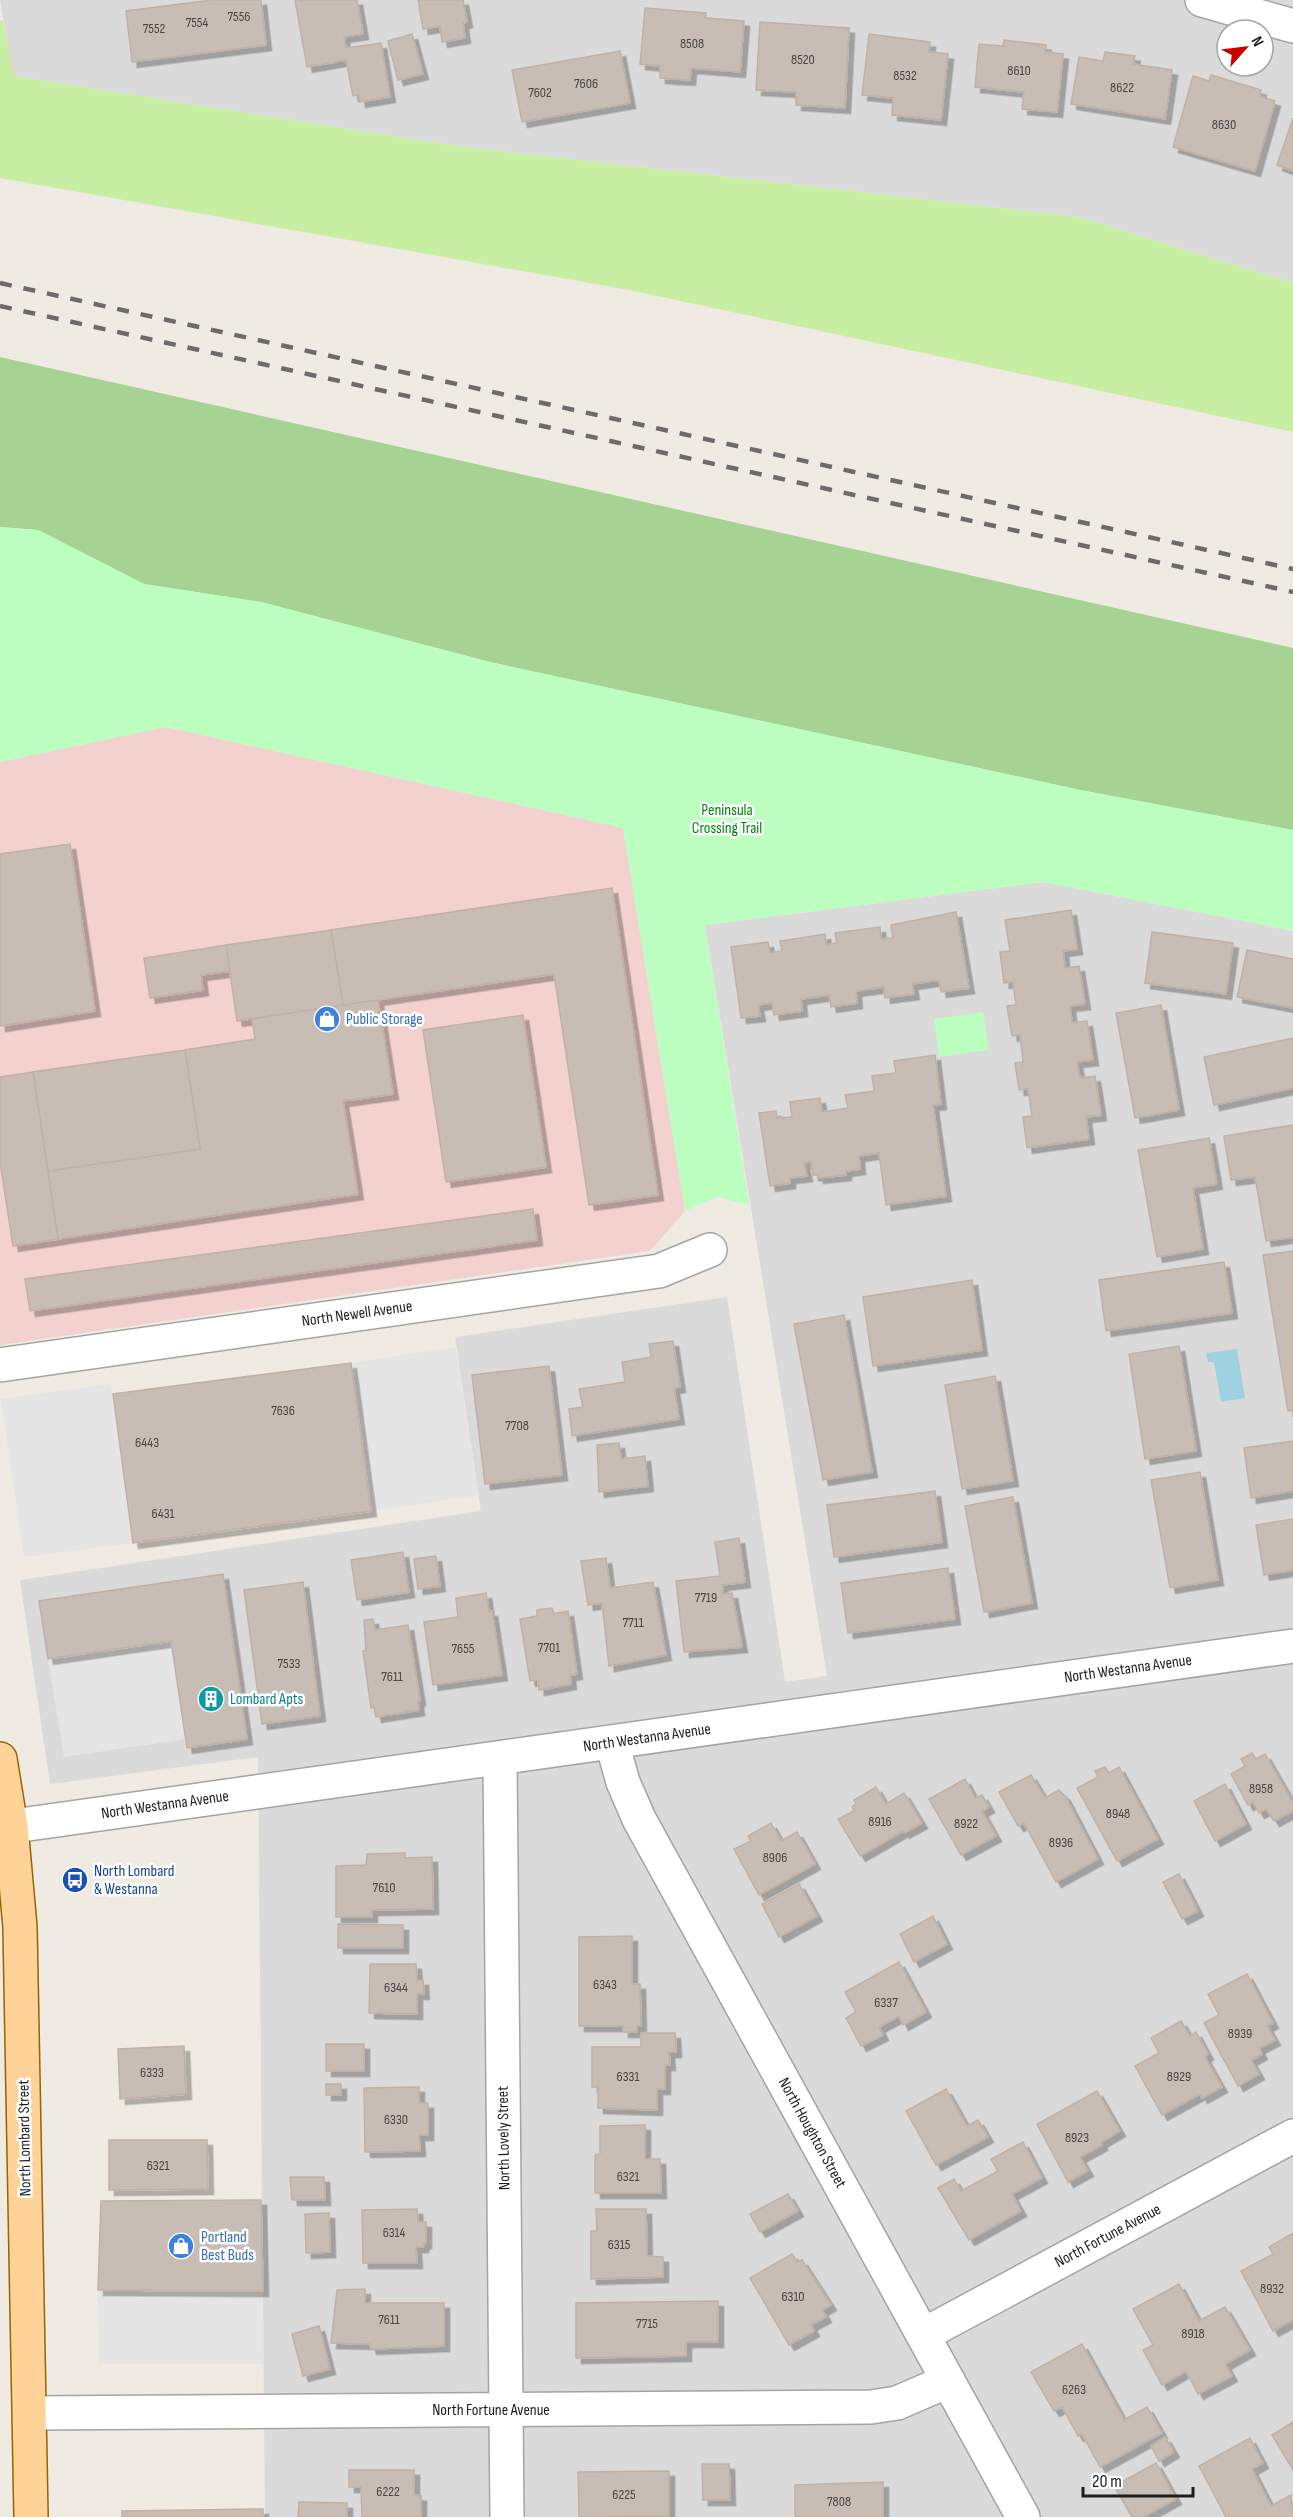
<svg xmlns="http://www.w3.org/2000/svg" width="1293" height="2517" font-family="'Sofia Sans Condensed',sans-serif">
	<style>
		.residential { fill: #dbdada; fill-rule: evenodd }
		.commercial { fill: #f2d1cf }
		.grass { fill: #c8eea3 }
		.forest { fill: #a6d293 }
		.park { fill: #bbfec0 }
		.parking { fill: #e5e5e5 }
		.water { fill: #9ed2e1 }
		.building { fill: #c7bdb5; stroke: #c2b1a3; stroke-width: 1.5; filter: url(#shadow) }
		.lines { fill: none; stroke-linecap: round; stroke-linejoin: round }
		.minor-casing { stroke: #a4a4a4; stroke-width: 36 }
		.major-casing { stroke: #966400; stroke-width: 36 }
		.minor { stroke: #fff; stroke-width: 33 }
		.major { stroke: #ffd297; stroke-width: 33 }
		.rail { stroke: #6b6b6b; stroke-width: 4.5; stroke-dasharray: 12 12; stroke-linecap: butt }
		.labels { text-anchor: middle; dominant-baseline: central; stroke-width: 5; stroke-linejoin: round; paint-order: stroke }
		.number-label { font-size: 14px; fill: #484543 }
		.park-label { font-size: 16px; fill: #03840d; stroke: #fff }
		.shop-label { font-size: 16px; fill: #366cbe; stroke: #fff; text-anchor: start }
		.street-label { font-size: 16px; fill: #1d1d1d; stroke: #fff }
		.culture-label { font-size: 16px; fill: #0d838f; stroke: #fff; text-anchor: start }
		.transit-label { font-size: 16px; fill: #164399; stroke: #fff; text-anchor: start }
	</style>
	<defs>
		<filter id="shadow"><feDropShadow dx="5.5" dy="5.5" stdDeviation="0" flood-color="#0004"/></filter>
	</defs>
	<rect width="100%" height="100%" fill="#efebe2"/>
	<g class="residential">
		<path d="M0 0H1293V283L1079 217 456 146 13 76ZM1227 30H1263V66H1227Z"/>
		<path d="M1044 882 1293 931V2517H265L258 1757 50 1784 20 1580 481 1511 455 1337 727 1297 785 1682 827 1676 705 925Z"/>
	</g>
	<path class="commercial" d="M166 727 623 828 685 1211 650 1251 0 1345V762Z"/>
	<path class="grass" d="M3 20 14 76 456 146 1079 217 1293 283V432L629 290 0 178V21Z"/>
	<path class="forest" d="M0 357 1293 648V830L1080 790 490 662 261 602 144 584 38 530 0 527Z"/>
	<g class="park">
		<path d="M0 527 38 530 144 584 261 602 490 662 1080 790 1293 830V931L1044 882 705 925 749 1205 717 1197 685 1211 623 828 166 727 0 762Z"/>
		<path d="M983 1012 989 1050 939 1057 934 1019Z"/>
	</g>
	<g class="parking">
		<path d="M456 1347 479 1495 371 1511 351 1363Z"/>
		<path d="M111 1384 133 1543 24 1557 1 1399Z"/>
		<path d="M171 1641 186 1739 64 1757 48 1659Z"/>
		<path d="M98 2290 263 2291V2364H99Z"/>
	</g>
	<path class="water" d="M1237 1349 1245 1398 1221 1402 1214 1362H1208L1206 1353Z"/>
	<g class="building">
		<path d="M212 0H261L266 45 132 62 126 11Z"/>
		<path d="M295 0H357L363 34 344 37 346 48 381 43 390 97 360 102 359 95 353 96 346 60 307 67Z"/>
		<path d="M418 0H463L467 22 463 23 465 38 442 42 440 26 423 29Z"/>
		<path d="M645 8 706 13 705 18 744 21 740 72 691 68 690 80 660 78V66L640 64Z"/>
		<path d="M760 22 849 28 845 108 796 105V92L756 90Z"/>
		<path d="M412 34 423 74 398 80 388 41Z"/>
		<path d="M869 34 930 42 929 52 948 54 941 120 892 115 893 98 862 95Z"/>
		<path d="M1004 40 1046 45 1045 52 1063 54 1057 112 1022 109 1024 92 975 87 979 44 1003 46Z"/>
		<path d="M620 51 630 103 522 122 512 70Z"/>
		<path d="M1105 52 1135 56 1133 64 1172 70 1165 119 1071 104 1079 57 1103 61Z"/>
		<path d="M1211 75 1261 90 1259 96 1275 101 1255 171 1173 147 1193 76 1209 81Z"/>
		<path d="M1293 118V171L1277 165Z"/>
		<path d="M70 844 95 1011 0 1026V854Z"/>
		<path d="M612 888 658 1195 589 1205 554 974 343 1005 331 930Z"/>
		<path d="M1071 910 1077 949 1063 951 1065 968 1079 966 1085 1004 1070 1006 1072 1023 1087 1021 1093 1060 1077 1062 1080 1078 1095 1076 1101 1115 1086 1117 1089 1139 1027 1148 1023 1117 1032 1116 1028 1089 1019 1090 1015 1063 1023 1062 1020 1035 1012 1036 1007 1006 1016 1005 1013 982 1004 983 1000 952 1010 951 1005 920Z"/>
		<path d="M956 912 969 988 941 992 939 980 912 984 914 994 885 998 884 987 856 991 857 1003 831 1007 829 995 801 999 802 1011 774 1015 772 1003 758 1005 760 1016 741 1018 731 947 768 942 770 953 782 951 780 941 825 934 826 945 837 943 835 933 880 927 881 939 893 938 891 925Z"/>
		<path d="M331 930 343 1005 237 1021 226 945Z"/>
		<path d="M1152 932 1233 943 1226 994 1145 983Z"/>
		<path d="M226 945 230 971 201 975 203 990 150 998 144 958Z"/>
		<path d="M1247 950 1293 959V1008L1237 997Z"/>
		<path d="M378 1000 393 1094 343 1101 358 1194 58 1239 48 1171 200 1149 185 1050 255 1039 252 1019Z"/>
		<path d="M1161 1005 1179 1110 1135 1118 1116 1013Z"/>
		<path d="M523 1015 546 1167 446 1182 423 1030Z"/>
		<path d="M1293 1038V1088L1214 1105 1204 1057Z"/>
		<path d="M185 1050 200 1149 48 1171 33 1072Z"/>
		<path d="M935 1055 941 1104 933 1105 946 1196 886 1205 879 1153 859 1156 860 1169 846 1171V1175L818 1178V1175H813L811 1162 804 1163 807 1176 790 1178V1183L770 1186 759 1113 776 1111 777 1118 792 1117 790 1102 820 1098 822 1112 848 1108 845 1095 874 1091 872 1076 896 1073 894 1061Z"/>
		<path d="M33 1072 58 1239 13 1246 0 1162V1077Z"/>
		<path d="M1293 1125V1237L1266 1241 1255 1177 1231 1180 1224 1136Z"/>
		<path d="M1209 1138 1217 1184 1193 1188 1203 1249 1157 1257 1138 1150Z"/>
		<path d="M533 1209 537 1240 30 1311 25 1279Z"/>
		<path d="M1293 1251V1410L1288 1411 1263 1255Z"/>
		<path d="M1224 1262 1232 1313 1106 1331 1099 1280Z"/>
		<path d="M972 1280 982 1350 873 1366 863 1297Z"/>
		<path d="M844 1315 872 1472 823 1480 794 1324Z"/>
		<path d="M673 1341 680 1387 674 1388 679 1419 572 1436 569 1409 583 1407 579 1389 625 1382 622 1362 651 1357 649 1344Z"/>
		<path d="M1179 1346 1196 1451 1145 1459 1129 1354Z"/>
		<path d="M351 1363 371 1511 133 1543 113 1394Z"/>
		<path d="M549 1366 562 1475 485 1484 472 1375Z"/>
		<path d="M995 1376 1013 1481 962 1489 945 1385Z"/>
		<path d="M1293 1441V1491L1251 1498 1244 1448Z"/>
		<path d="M619 1443 621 1459 645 1456 648 1486 599 1492 597 1445Z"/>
		<path d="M1200 1472 1218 1580 1170 1588 1151 1480Z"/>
		<path d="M935 1491 942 1542 834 1557 827 1505Z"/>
		<path d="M1013 1497 1032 1603 984 1612 965 1506Z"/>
		<path d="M1293 1519V1570L1264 1575 1256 1525Z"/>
		<path d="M739 1538 745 1582 722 1585 723 1594 732 1593 742 1647 684 1652 676 1581 720 1576 715 1542Z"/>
		<path d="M403 1552 409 1592 357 1600 351 1560Z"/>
		<path d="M436 1556 440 1586 418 1589 414 1559Z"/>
		<path d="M606 1558 610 1588 653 1582 666 1655 609 1666 602 1603 588 1605 581 1561Z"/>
		<path d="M948 1568 955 1619 848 1633 841 1583Z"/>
		<path d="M223 1574 247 1739 187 1748 171 1641 48 1659 39 1601Z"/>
		<path d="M303 1582 320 1716 262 1724 244 1590Z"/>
		<path d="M486 1593 489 1612 492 1611 502 1675 433 1685 424 1622 458 1617 456 1598Z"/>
		<path d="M552 1608 554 1614 568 1611 577 1674 570 1675 571 1684 539 1690 538 1680 530 1681 520 1619 537 1616V1610Z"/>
		<path d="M373 1619 375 1630 408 1625 420 1700 418 1701 419 1710 376 1717 374 1707 371 1708 363 1651H366L364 1620Z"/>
		<path d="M1252 1753 1256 1759 1265 1754 1293 1803V1811L1274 1821 1266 1809 1259 1813 1253 1802 1248 1805 1231 1774 1245 1766 1241 1759Z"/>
		<path d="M1105 1767 1109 1773 1119 1767 1158 1839 1117 1861 1077 1788 1098 1777 1095 1771Z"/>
		<path d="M1031 1775 1045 1798 1059 1790 1065 1796 1098 1859 1056 1882 1024 1823 1018 1826 999 1792Z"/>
		<path d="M965 1779 975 1798 982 1795 989 1807 982 1811 996 1836 961 1855 929 1799Z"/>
		<path d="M1225 1784 1246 1824 1215 1841 1194 1801Z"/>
		<path d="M876 1787 886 1804 904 1793 922 1823 904 1833 903 1831 860 1856 838 1819 854 1811 852 1807 856 1804 854 1800Z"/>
		<path d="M771 1823 781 1841 797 1832 815 1864 759 1895 734 1849 751 1841 748 1836Z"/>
		<path d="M405 1853V1858L432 1857 433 1909 372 1910V1917H336V1866L366 1865 367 1854Z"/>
		<path d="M1179 1874 1198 1911 1182 1919 1163 1882Z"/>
		<path d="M799 1884 817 1916 779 1937 762 1904Z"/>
		<path d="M933 1916 947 1944 914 1962 900 1934Z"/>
		<path d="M338 1924 403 1925V1948H338Z"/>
		<path d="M632 1936V1984H640L641 2026H637V2032H623V2026H579V1937Z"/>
		<path d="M899 1962 926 2012 903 2025 899 2016 879 2027 883 2035 861 2046 846 2018 856 2012 845 1992Z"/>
		<path d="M370 1964H416L417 1980H423L424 1994H417V2014L369 2013Z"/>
		<path d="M1247 1974 1273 2023 1267 2026 1275 2040 1259 2048 1262 2054 1251 2060 1259 2074 1238 2086 1204 2023 1219 2015 1208 1994Z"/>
		<path d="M1181 2021 1190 2036 1196 2032 1208 2054 1205 2057 1222 2087 1202 2098 1200 2094 1162 2115 1135 2066 1159 2053 1151 2038Z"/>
		<path d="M641 2033H675L676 2052H669L670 2065H665V2089H657V2110L598 2108V2087H592V2047H641Z"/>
		<rect x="326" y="2044" width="38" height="27"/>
		<path d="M184 2046 186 2094 120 2099 118 2049Z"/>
		<rect x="326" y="2084" width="15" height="11"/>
		<path d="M419 2087V2103H428V2135H419L420 2151 365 2152 364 2088Z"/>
		<path d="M946 2089 967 2126 978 2120 988 2137 936 2165 906 2111Z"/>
		<path d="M1097 2091 1120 2131 1101 2142 1102 2145 1080 2157 1088 2171 1068 2182 1037 2124Z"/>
		<path d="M645 2125V2159H660L661 2193H595V2155L600 2154V2126Z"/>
		<path d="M109 2140H207L208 2189 109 2190Z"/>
		<path d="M1023 2142 1042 2178 1012 2194 1021 2211 969 2240 938 2188 954 2179 961 2191 998 2171 991 2159Z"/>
		<path d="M290 2177H324L325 2200H292Z"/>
		<path d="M788 2194 798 2211 760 2232 750 2214Z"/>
		<path d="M261 2200 263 2291 98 2290 101 2201Z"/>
		<path d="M417 2209 418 2222H426V2243H424L423 2247H416L417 2263H363L362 2210Z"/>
		<path d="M596 2209H646L647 2256 663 2257V2277L591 2279V2231H597Z"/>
		<path d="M329 2213 330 2252 306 2253 305 2214Z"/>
		<path d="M1293 2233V2320L1273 2331 1241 2271 1273 2254 1269 2247Z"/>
		<path d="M792 2254 797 2262 802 2260 831 2305 822 2310 826 2317 811 2325 814 2331 789 2345 750 2278Z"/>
		<path d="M1179 2284 1199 2321 1225 2307 1250 2350 1225 2364 1232 2376 1198 2394 1186 2371 1162 2385 1143 2350 1153 2345 1133 2309Z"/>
		<path d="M365 2289V2303H444V2346L371 2349 370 2344 331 2343 337 2290Z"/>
		<path d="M718 2301V2342H686V2356L576 2358V2303Z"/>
		<path d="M319 2326 330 2369 303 2376 292 2334Z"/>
		<path d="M1082 2344 1124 2420 1147 2407 1162 2433 1100 2467 1082 2434 1078 2436 1062 2407 1054 2411 1031 2372Z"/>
		<path d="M1293 2422V2470L1272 2435Z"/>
		<path d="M1165 2437 1174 2452 1159 2461 1151 2446Z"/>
		<path d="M1250 2438 1263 2463 1252 2469 1271 2506 1291 2495 1293 2517H1226L1199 2466Z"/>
		<path d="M1156 2463 1176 2499 1143 2517H1132L1114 2486Z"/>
		<path d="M702 2464H729L730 2500H703Z"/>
		<path d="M349 2470H414V2495L421 2496V2517H362L361 2487H349Z"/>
		<path d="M669 2471V2516L579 2517 578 2472Z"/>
		<path d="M883 2482V2517H795V2485Z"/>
		<path d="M299 2502 347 2503V2517H298Z"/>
		<path d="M263 2509V2517H122V2511Z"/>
	</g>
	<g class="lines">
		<g class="minor-casing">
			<g id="minor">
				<path d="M1202 0 1293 26"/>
				<path d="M0 1365 659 1271 710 1250"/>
				<path d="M612 1743 623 1782 639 1819 1023 2517"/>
				<path d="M500 1759 507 2517"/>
				<path d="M0 1828 1293 1646"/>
				<path d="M923 2335 1293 2136"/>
				<path d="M30 2413 871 2407 897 2403 948 2381"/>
			</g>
		</g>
		<g class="major-casing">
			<path id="major" d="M0 1759 11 1827 20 1927 31 2517"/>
		</g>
		<use href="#minor" class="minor"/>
		<use href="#major" class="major"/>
		<g class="rail">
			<path d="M0 283 1293 569"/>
			<path d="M0 306 1293 592"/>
		</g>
	</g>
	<defs>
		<g id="shop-disc" transform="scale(1.35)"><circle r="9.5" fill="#3f7fe0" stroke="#fff"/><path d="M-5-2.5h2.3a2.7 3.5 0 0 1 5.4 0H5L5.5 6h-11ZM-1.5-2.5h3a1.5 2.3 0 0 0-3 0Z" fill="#fff"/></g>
		<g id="building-disc" transform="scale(1.35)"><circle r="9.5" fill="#0f9aa8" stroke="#fff"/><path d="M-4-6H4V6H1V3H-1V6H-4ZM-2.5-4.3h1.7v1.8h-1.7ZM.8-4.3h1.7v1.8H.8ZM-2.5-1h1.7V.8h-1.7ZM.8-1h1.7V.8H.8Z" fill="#fff"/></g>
		<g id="bus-disc" transform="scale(1.35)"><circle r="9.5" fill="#1a4fb4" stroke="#fff"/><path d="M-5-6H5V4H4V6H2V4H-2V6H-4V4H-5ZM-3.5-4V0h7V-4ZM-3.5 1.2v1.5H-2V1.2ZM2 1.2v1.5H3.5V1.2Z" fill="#fff"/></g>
	</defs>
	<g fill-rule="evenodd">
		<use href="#shop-disc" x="327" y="1019"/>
		<use href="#building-disc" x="211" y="1699"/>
		<use href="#bus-disc" x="75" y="1880"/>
		<use href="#shop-disc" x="181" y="2246"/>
	</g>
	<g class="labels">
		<g class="number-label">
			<text x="239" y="16">7556</text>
			<text x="197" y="22">7554</text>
			<text x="154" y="28">7552</text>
			<text x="692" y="43">8508</text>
			<text x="803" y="59">8520</text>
			<text x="1019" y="70">8610</text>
			<text x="905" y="75">8532</text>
			<text x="586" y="83">7606</text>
			<text x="1122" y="87">8622</text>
			<text x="540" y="92">7602</text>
			<text x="1224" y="124">8630</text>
			<text x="283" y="1410">7636</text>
			<text x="517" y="1425">7708</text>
			<text x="147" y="1442">6443</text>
			<text x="163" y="1513">6431</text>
			<text x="706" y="1597">7719</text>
			<text x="633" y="1622">7711</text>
			<text x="549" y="1647">7701</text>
			<text x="463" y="1648">7655</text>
			<text x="289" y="1663">7533</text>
			<text x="392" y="1676">7611</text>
			<text x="1261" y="1788">8958</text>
			<text x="1118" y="1813">8948</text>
			<text x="880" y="1821">8916</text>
			<text x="966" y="1823">8922</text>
			<text x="1061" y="1842">8936</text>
			<text x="775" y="1857">8906</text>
			<text x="384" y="1887">7610</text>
			<text x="605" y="1984">6343</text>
			<text x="396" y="1987">6344</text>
			<text x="886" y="2002">6337</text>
			<text x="1240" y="2033">8939</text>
			<text x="152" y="2072">6333</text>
			<text x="628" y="2076">6331</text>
			<text x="1179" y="2076">8929</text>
			<text x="396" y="2119">6330</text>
			<text x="1077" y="2137">8923</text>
			<text x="158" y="2165">6321</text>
			<text x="628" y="2176">6321</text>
			<text x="394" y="2232">6314</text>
			<text x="619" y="2244">6315</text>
			<text x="1272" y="2288">8932</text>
			<text x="793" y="2296">6310</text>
			<text x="389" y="2319">7611</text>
			<text x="647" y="2323">7715</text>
			<text x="1193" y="2333">8918</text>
			<text x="1074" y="2389">6263</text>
			<text x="388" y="2491">6222</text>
			<text x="624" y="2494">6225</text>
			<text x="839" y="2501">7808</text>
		</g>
		<g class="park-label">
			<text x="727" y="810">Peninsula<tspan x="727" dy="18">Crossing Trail</tspan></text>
		</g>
		<g class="shop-label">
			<text x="346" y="1019">Public Storage</text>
			<text x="201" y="2237">Portland<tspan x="201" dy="18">Best Buds</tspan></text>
		</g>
		<g class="street-label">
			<text transform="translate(357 1314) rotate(-8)">North Newell Avenue</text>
			<text transform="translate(1128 1669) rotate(-8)">North Westanna Avenue</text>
			<text transform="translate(647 1738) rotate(-8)">North Westanna Avenue</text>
			<text transform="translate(165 1805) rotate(-8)">North Westanna Avenue</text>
			<text transform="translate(812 2133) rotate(61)">North Houghton Street</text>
			<text transform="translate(25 2138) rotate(-91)">North Lombard Street</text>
			<text transform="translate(504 2138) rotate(-91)">North Lovely Street</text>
			<text transform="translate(1108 2236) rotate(-28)">North Fortune Avenue</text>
			<text x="491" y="2410">North Fortune Avenue</text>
		</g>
		<g class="culture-label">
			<text x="230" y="1699">Lombard Apts</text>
		</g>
		<g class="transit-label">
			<text x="94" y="1871">North Lombard<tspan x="94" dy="18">&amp; Westanna</tspan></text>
		</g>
	</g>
	<g transform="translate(1245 48) rotate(62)"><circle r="28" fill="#ffffff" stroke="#a5a5a5" stroke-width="1.5"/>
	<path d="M0-4.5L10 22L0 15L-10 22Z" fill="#ca0000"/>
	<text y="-9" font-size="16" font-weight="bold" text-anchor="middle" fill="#1d1d1d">N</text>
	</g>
	<path d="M1083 2487v9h110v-9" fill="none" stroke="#1d1d1d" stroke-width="3"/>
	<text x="1092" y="2487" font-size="18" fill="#1d1d1d" stroke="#ffffff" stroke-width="4.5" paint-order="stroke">20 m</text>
</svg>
